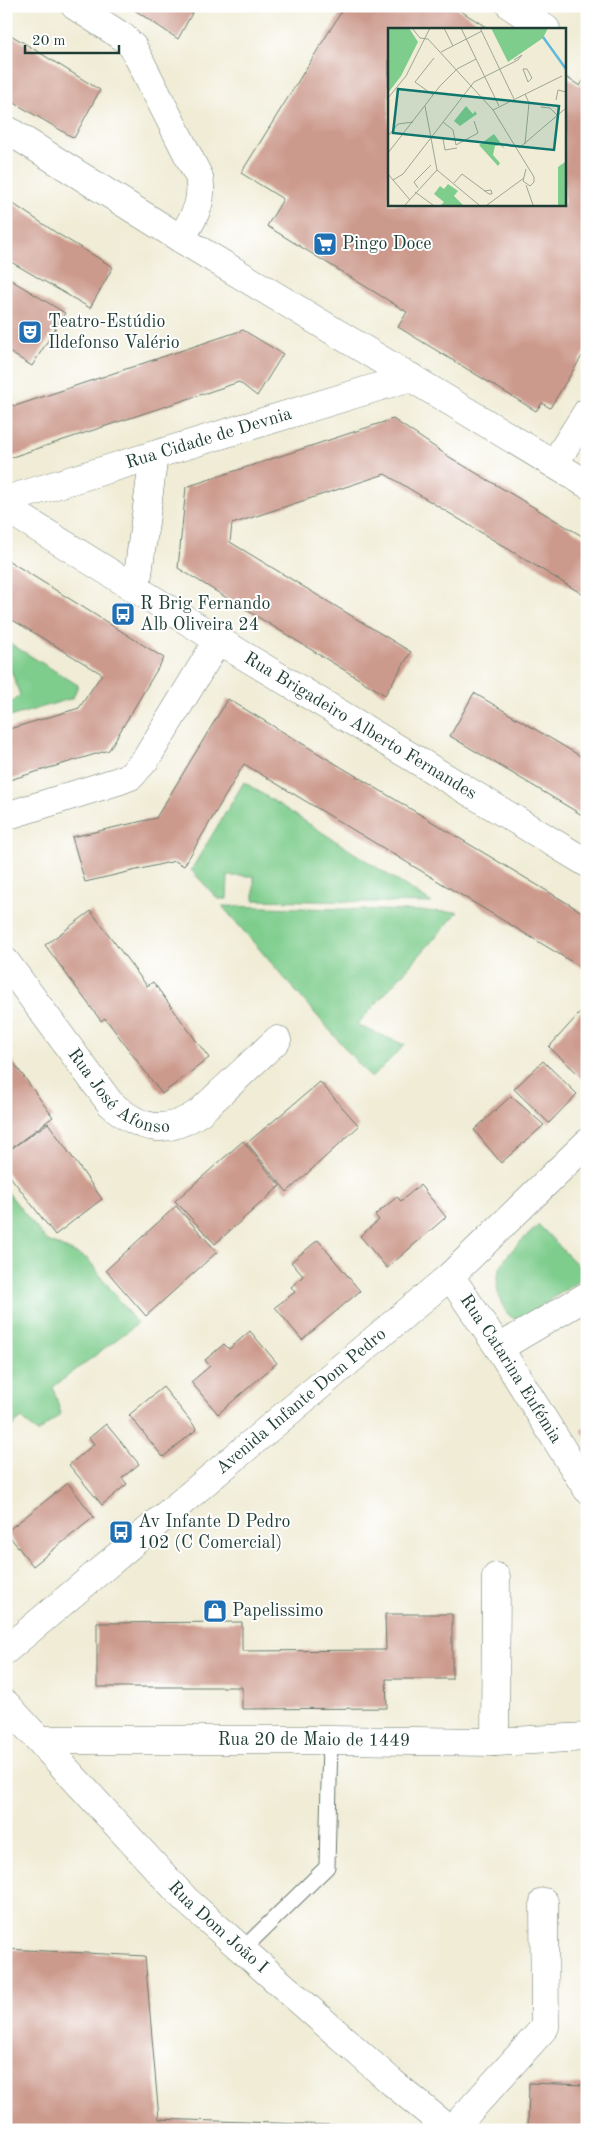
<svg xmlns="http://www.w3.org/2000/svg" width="593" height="2136" font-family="'Old Standard TT',serif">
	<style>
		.green { fill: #7ecd8d; stroke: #4e8560 }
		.building { fill: #cc9a8c }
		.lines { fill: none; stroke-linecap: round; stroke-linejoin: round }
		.lane-casing { stroke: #687a6d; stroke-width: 17 }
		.street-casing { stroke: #687a6d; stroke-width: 29 }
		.secondary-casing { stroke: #687a6d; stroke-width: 29 }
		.lane { stroke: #fff; stroke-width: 15 }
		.street { stroke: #fff; stroke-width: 28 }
		.secondary { stroke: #fff; stroke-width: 28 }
		.labels { text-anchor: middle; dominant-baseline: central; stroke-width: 4; stroke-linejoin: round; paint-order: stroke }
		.poi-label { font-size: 18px; fill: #1f3d34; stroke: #fff; text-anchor: start }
		.street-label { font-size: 18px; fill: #1f3d34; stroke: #fff }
		.inset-river { fill: none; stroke: #5eb9dc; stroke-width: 2.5 }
		.inset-road { fill: none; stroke: #9ca695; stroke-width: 1 }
		.view { fill: #0f766e; fill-opacity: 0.15; stroke: #0f766e; stroke-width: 2.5 }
		.inset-edge { fill: none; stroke: #1f3d34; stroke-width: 2.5 }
	</style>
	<rect width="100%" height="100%" fill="#fff"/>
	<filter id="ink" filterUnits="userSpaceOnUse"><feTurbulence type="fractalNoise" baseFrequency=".02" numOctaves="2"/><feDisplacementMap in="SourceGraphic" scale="10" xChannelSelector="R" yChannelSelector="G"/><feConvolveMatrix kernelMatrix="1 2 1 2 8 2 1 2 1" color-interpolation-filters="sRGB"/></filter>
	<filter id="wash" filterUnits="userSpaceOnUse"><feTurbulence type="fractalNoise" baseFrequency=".0096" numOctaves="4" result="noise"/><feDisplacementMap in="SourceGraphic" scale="20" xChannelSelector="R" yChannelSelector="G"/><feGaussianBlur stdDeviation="1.12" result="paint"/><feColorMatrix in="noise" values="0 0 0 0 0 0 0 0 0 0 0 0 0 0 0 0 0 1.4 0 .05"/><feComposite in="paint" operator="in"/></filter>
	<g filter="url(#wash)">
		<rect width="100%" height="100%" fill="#f0ecd6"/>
		<g class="green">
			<path d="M6 641 78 685 73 698 6 718V704L12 702 20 695 6 657Z"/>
			<path d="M244 782 432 903 254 900V876H228L227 899H218L191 870Z"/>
			<path d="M222 906 458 912 357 1025 405 1045 371 1078Z"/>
			<path d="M6 1190 46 1240 88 1259 137 1324 53 1387 61 1414 37 1433 22 1418 6 1431Z"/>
			<path d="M539 1225 587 1275 522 1319C513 1320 508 1316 504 1308 483 1269 514 1248 539 1225Z"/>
		</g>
		<g id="blocks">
			<g class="building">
				<path d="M134 6H196L178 39 133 9Z"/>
				<path d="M345 6H395L402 11 405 6H453L489 29H389V204H564V76L580 86 587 75V348L550 408 542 403 536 411 398 327 407 312 267 226 283 199 241 173Z"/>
				<path d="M6 32 100 90 74 138 6 98Z"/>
				<path d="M6 199 58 234 113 267 90 308 6 259Z"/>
				<path d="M6 277 65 313 32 366 6 350Z"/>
				<path d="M243 330 283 354 257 396 239 382 6 459V402L15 406Z"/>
				<path d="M393 419 451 458 587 539V597L385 474 232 524 230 542 411 652 385 695 178 568 186 487Z"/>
				<path d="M6 559 164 658 109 750 6 781V730L79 708 102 674 6 616Z"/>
				<path d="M474 693 587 760V818L450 736Z"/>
				<path d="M228 699 587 915V971L244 764 184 866 175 861 85 882 72 837 156 818Z"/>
				<path d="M91 911 147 986 153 982 209 1058 162 1094 105 1018 101 1021 45 945Z"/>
				<path d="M587 1005V1082L549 1047Z"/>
				<path d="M6 1052 53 1117 9 1150 48 1123 102 1199 55 1235 6 1171Z"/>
				<path d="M543 1061 577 1094 549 1123 514 1089Z"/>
				<path d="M320 1082 359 1126 287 1192 247 1143Z"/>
				<path d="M511 1096 544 1125 501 1163 474 1130Z"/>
				<path d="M243 1141 280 1186 215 1244 175 1201Z"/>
				<path d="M420 1185 446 1217 387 1268 360 1236 379 1220 375 1215 397 1197 401 1201Z"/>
				<path d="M176 1206 217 1252 146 1316 106 1270Z"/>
				<path d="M318 1240 360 1291 302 1340 275 1307 295 1292 291 1287 303 1276 291 1262Z"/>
				<path d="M250 1331 277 1363 218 1414 191 1382 210 1366 205 1360 224 1344 229 1349Z"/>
				<path d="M163 1387 197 1429 163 1457 129 1415Z"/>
				<path d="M106 1424 139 1464 122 1478 127 1484 102 1505 69 1465 94 1444 89 1438Z"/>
				<path d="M587 1426V1440L581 1430Z"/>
				<path d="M68 1483 94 1517 33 1566 6 1532Z"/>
				<path d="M385 1614H452V1679H386L387 1708 242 1709V1687H97V1623L242 1622V1651L386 1650Z"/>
				<path d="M6 1949 145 1956 159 2119 359 2126V2130H6Z"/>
				<path d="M529 2083 587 2085V2130H528Z"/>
			</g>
		</g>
	</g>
	<g filter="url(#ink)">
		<use href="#blocks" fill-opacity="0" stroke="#687a6d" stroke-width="1"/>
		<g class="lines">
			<g class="lane-casing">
				<path id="lane" d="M243 1949 327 1867 330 1740"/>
			</g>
			<g class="street-casing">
				<g id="street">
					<path d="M75 6 123 37 133 47 199 177C204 204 194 216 181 239"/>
					<path d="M511 6 546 29"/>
					<path d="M6 129 181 239 587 484"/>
					<path d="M554 464 587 412"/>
					<path id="s1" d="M6 500 411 377"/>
					<path id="s2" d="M6 508 218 640 587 863"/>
					<path d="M136 589 154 455"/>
					<path d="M6 816 118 781 131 776 146 759 218 640"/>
					<path id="s3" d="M6 962 110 1103C140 1130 166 1136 200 1112L277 1040"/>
					<path id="s4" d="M450 1276 499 1348 587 1489"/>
					<path d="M499 1348 587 1296"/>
					<path id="s5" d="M6 1704 186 1900 393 2083 450 2130"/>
					<path id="s6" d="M40 1740H330L495 1742 587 1737"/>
					<path d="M495 1742 496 1577"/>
					<path d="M452 2130 545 2027 544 1902"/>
				</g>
			</g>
			<g class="secondary-casing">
				<g id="secondary">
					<path id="s7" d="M6 1650 450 1276 587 1143"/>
				</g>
			</g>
			<use href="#lane" class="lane"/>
			<use href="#street" class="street"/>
			<use href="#secondary" class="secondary"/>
		</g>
	</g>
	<defs>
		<g id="supermarket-square" transform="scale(1.25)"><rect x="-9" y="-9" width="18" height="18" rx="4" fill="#1f6fb2" stroke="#fff"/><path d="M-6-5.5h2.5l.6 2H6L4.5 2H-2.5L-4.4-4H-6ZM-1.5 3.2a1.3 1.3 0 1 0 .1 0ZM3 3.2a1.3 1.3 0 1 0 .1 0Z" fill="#fff"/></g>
		<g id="theatre-square" transform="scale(1.25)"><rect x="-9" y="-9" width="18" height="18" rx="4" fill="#1f6fb2" stroke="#fff"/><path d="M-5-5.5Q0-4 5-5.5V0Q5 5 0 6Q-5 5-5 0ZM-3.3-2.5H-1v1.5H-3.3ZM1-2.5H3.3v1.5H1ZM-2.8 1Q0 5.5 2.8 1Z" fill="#fff"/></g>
		<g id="bus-square" transform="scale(1.25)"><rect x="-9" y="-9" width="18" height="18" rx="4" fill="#1f6fb2" stroke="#fff"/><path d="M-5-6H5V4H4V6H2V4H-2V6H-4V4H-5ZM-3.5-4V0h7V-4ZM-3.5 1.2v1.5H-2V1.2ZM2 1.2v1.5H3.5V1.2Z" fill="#fff"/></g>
		<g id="shop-square" transform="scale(1.25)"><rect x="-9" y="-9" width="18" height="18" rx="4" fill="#1f6fb2" stroke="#fff"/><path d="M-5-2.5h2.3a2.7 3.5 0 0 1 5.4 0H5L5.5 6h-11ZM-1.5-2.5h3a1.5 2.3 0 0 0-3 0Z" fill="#fff"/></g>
	</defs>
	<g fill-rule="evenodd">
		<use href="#supermarket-square" x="325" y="244"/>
		<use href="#theatre-square" x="30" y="332"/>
		<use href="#bus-square" x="123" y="614"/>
		<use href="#bus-square" x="121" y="1532"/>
		<use href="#shop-square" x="215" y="1611"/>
	</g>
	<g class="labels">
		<g class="poi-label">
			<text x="342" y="244">Pingo Doce</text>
			<text x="48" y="322">Teatro-Estúdio<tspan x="48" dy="21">Ildefonso Valério</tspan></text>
			<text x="140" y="604">R Brig Fernando<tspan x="140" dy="21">Alb Oliveira 24</tspan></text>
			<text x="138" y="1522">Av Infante D Pedro<tspan x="138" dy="21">102 (C Comercial)</tspan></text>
			<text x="232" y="1611">Papelissimo</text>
		</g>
		<g class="street-label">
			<text stroke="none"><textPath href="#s1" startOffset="212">Rua Cidade de Devnia</textPath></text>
			<text stroke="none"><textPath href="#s2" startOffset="416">Rua Brigadeiro Alberto Fernandes</textPath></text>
			<text stroke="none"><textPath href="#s3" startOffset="176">Rua José Afonso</textPath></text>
			<text stroke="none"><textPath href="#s4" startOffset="111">Rua Catarina Eufémia</textPath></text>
			<text stroke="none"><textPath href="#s7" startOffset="386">Avenida Infante Dom Pedro</textPath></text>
			<text stroke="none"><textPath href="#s6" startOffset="274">Rua 20 de Maio de 1449</textPath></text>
			<text stroke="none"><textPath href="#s5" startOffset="308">Rua Dom João I</textPath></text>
		</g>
	</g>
	<g transform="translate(388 28)">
		<rect width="178" height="178" fill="#f0ecd6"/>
		<path d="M0 0H21L30 14 13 48 0 65ZM103 0H160L155 10 120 34ZM78 78 85 86 87 83 89 86 72 98 66 93ZM106 106 117 121 112 117 107 118 105 127 112 135 110 138 91 117ZM177 134V177H170V139ZM60 156 70 163 66 168 75 177H53L56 174 46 166 52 158 56 161Z" fill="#7ecd8d"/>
		<path class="inset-river" d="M155 9 178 41"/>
		<path class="inset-road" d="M24 0 32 10 40 11 105 82 146 149V154L142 158 135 153 138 141M56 0 65 18M73 0 111 78M92 0 126 71M53 24 94 3M135 41H139L144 50 140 54ZM137 66 141 75 137 116M45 67 27 54 46 30M0 70 18 48 42 0M168 72 170 62 178 64M37 78 49 142M153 79 162 80 170 88M105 82 174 48M55 94 65 102 68 117 90 105 86 93M0 108 10 96 25 94M55 111 57 122 69 120M131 120 178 80M0 125 52 58 69 41 88 31M49 142 91 177M0 146 22 172M5 152 15 146 86 54 130 32 134 27 126 32M66 155 74 146 101 166H104L103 162 96 163M138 157 145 177M30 160 26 154 43 137M27 164 45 177M17 177 49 142M99 177 136 150"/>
		<path class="view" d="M10 61 171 78 166 122 5 105Z"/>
		<rect width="178" height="178" class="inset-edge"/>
	</g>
	<rect width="593" height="2136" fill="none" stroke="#fff" stroke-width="25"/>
	<path d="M25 45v8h94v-8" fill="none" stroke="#1f3d34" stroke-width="2.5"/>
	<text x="32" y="45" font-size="15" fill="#1f3d34" stroke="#ffffff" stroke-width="4" paint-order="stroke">20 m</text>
</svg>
